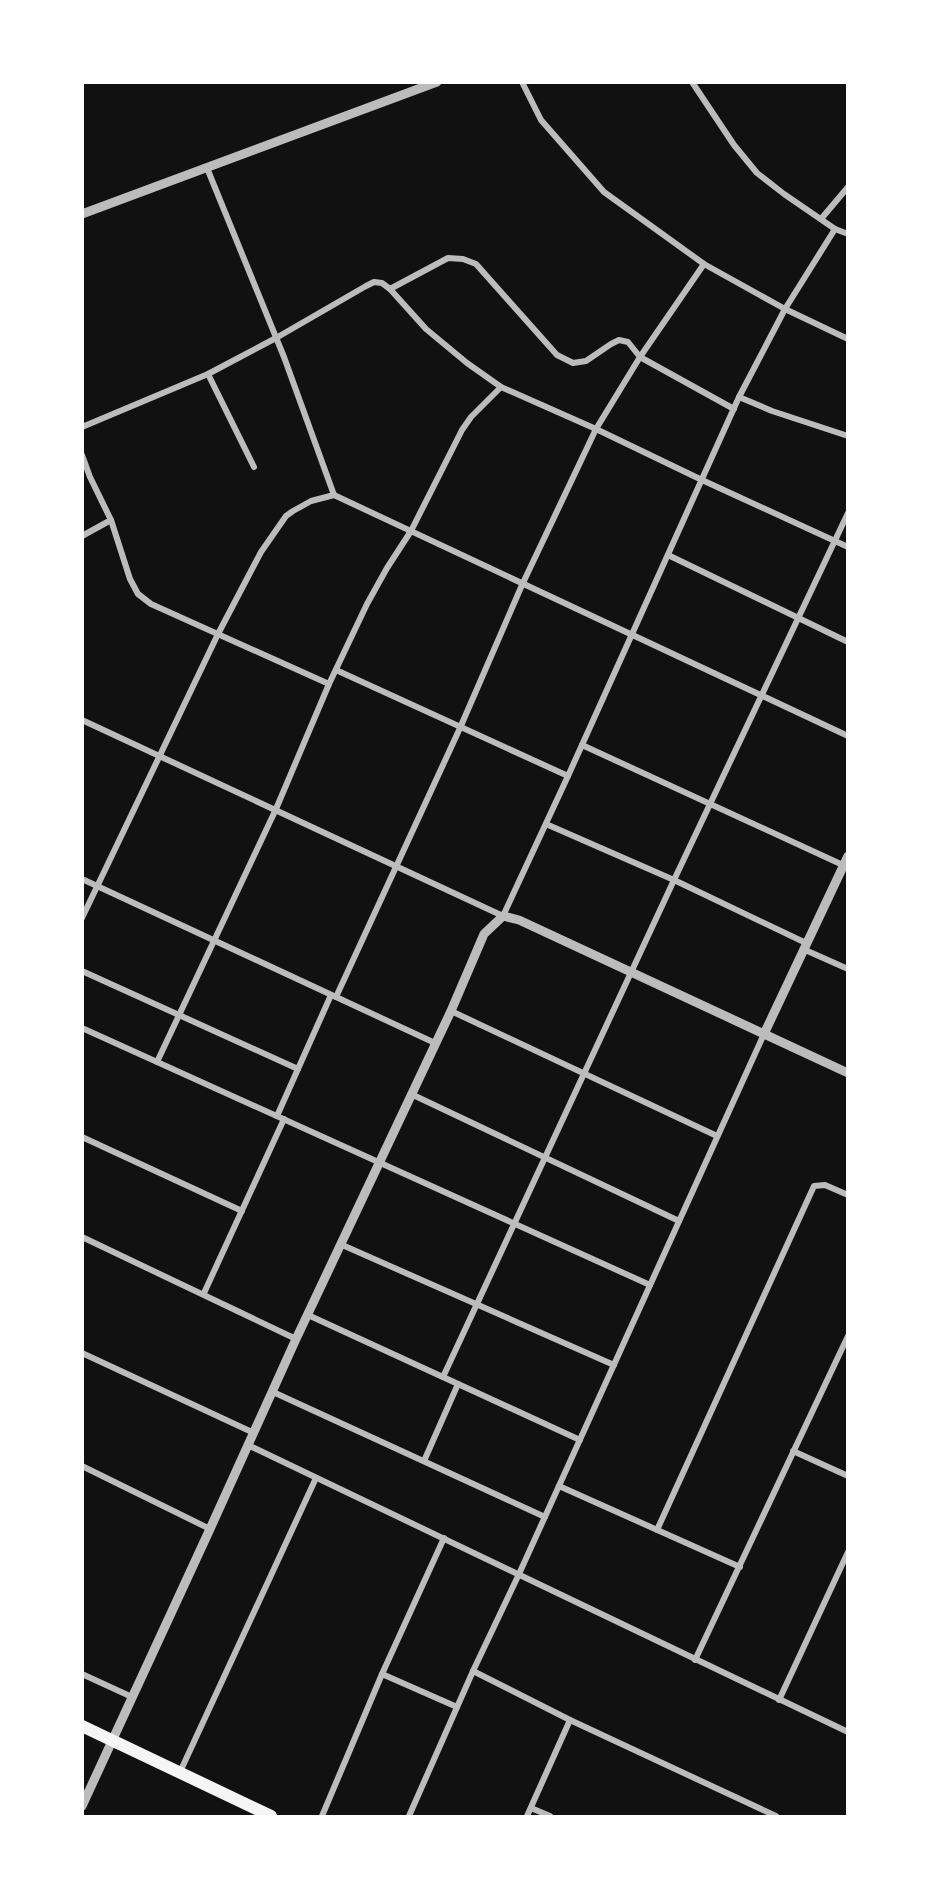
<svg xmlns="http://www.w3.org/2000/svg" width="930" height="1899" font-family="'PT Sans',sans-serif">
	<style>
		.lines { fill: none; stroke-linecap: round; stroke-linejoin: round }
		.minor { stroke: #bcbcbc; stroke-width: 6 }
		.tertiary { stroke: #bcbcbc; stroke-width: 9 }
		.trunk { stroke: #f5f5f5; stroke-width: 12 }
	</style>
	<rect width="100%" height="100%" fill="#111"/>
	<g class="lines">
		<g class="minor">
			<path d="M522 82 541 120 604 192 704 264 785 309 848 339"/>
			<path d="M692 82 734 145 757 173 784 194 835 229 848 234"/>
			<path d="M207 168 284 357 334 495"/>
			<path d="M821 219 848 187"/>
			<path d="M390 289 448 258 463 259 476 264 557 355 573 363 586 361 611 344 619 340 628 342 640 357 734 409"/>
			<path d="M208 374 254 467"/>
			<path d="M739 397 772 411 848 436"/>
			<path d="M82 427 208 374 276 338 366 286 374 282 382 283 390 289 426 329 467 363 501 387 596 429 702 480 848 547"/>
			<path d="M82 455 90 477 111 520 130 579 138 594 151 604 329 684"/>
			<path d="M82 536 111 520"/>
			<path d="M668 555 848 642"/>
			<path d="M336 670 568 776"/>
			<path d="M82 720 503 916 568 776 739 397 785 309 835 229"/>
			<path d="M582 745 845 866"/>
			<path d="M546 824 674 880 806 943"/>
			<path d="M82 879 435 1043"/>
			<path d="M82 918 218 634 261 552 286 516 293 511 311 501 334 495 848 736"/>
			<path d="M803 949 848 969"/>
			<path d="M82 971 298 1069"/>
			<path d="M336 997 460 728 522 585 596 429 640 357 704 264"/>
			<path d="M451 1011 717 1136"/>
			<path d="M82 1028 650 1285"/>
			<path d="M157 1062 276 809 329 684 367 604 387 568 411 531 462 430 471 417 501 387"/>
			<path d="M411 1094 679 1221"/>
			<path d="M277 1116 331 995"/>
			<path d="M82 1137 242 1211"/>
			<path d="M82 1237 296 1339"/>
			<path d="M340 1244 614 1365"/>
			<path d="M204 1293 284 1119"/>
			<path d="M308 1315 580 1440"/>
			<path d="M82 1353 254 1433"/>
			<path d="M443 1377 674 880 848 513"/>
			<path d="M273 1392 545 1517"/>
			<path d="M248 1445 848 1732"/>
			<path d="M793 1451 848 1476"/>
			<path d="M424 1461 458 1384"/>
			<path d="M82 1466 210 1529"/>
			<path d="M559 1486 740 1567"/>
			<path d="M657 1530 814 1186 825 1185 848 1195"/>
			<path d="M695 1660 848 1336"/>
			<path d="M473 1671 570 1720 776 1816"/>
			<path d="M82 1674 132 1697"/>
			<path d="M382 1674 457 1707"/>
			<path d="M779 1700 848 1552"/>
			<path d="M180 1772 316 1478"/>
			<path d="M531 1808 550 1816"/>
			<path d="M322 1816 382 1674 444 1538"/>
			<path d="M409 1816 473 1671 519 1574 764 1034"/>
			<path d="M527 1816 570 1720"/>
		</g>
		<g class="tertiary">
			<path d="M82 214 437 82"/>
			<path d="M764 1034 848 856"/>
			<path d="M82 1806 210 1529 296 1339 451 1011 484 934 503 916 519 920 848 1073"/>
		</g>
		<path class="trunk" d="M82 1726 271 1816"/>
	</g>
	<rect width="930" height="1899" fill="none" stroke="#ffffff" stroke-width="168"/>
</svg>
